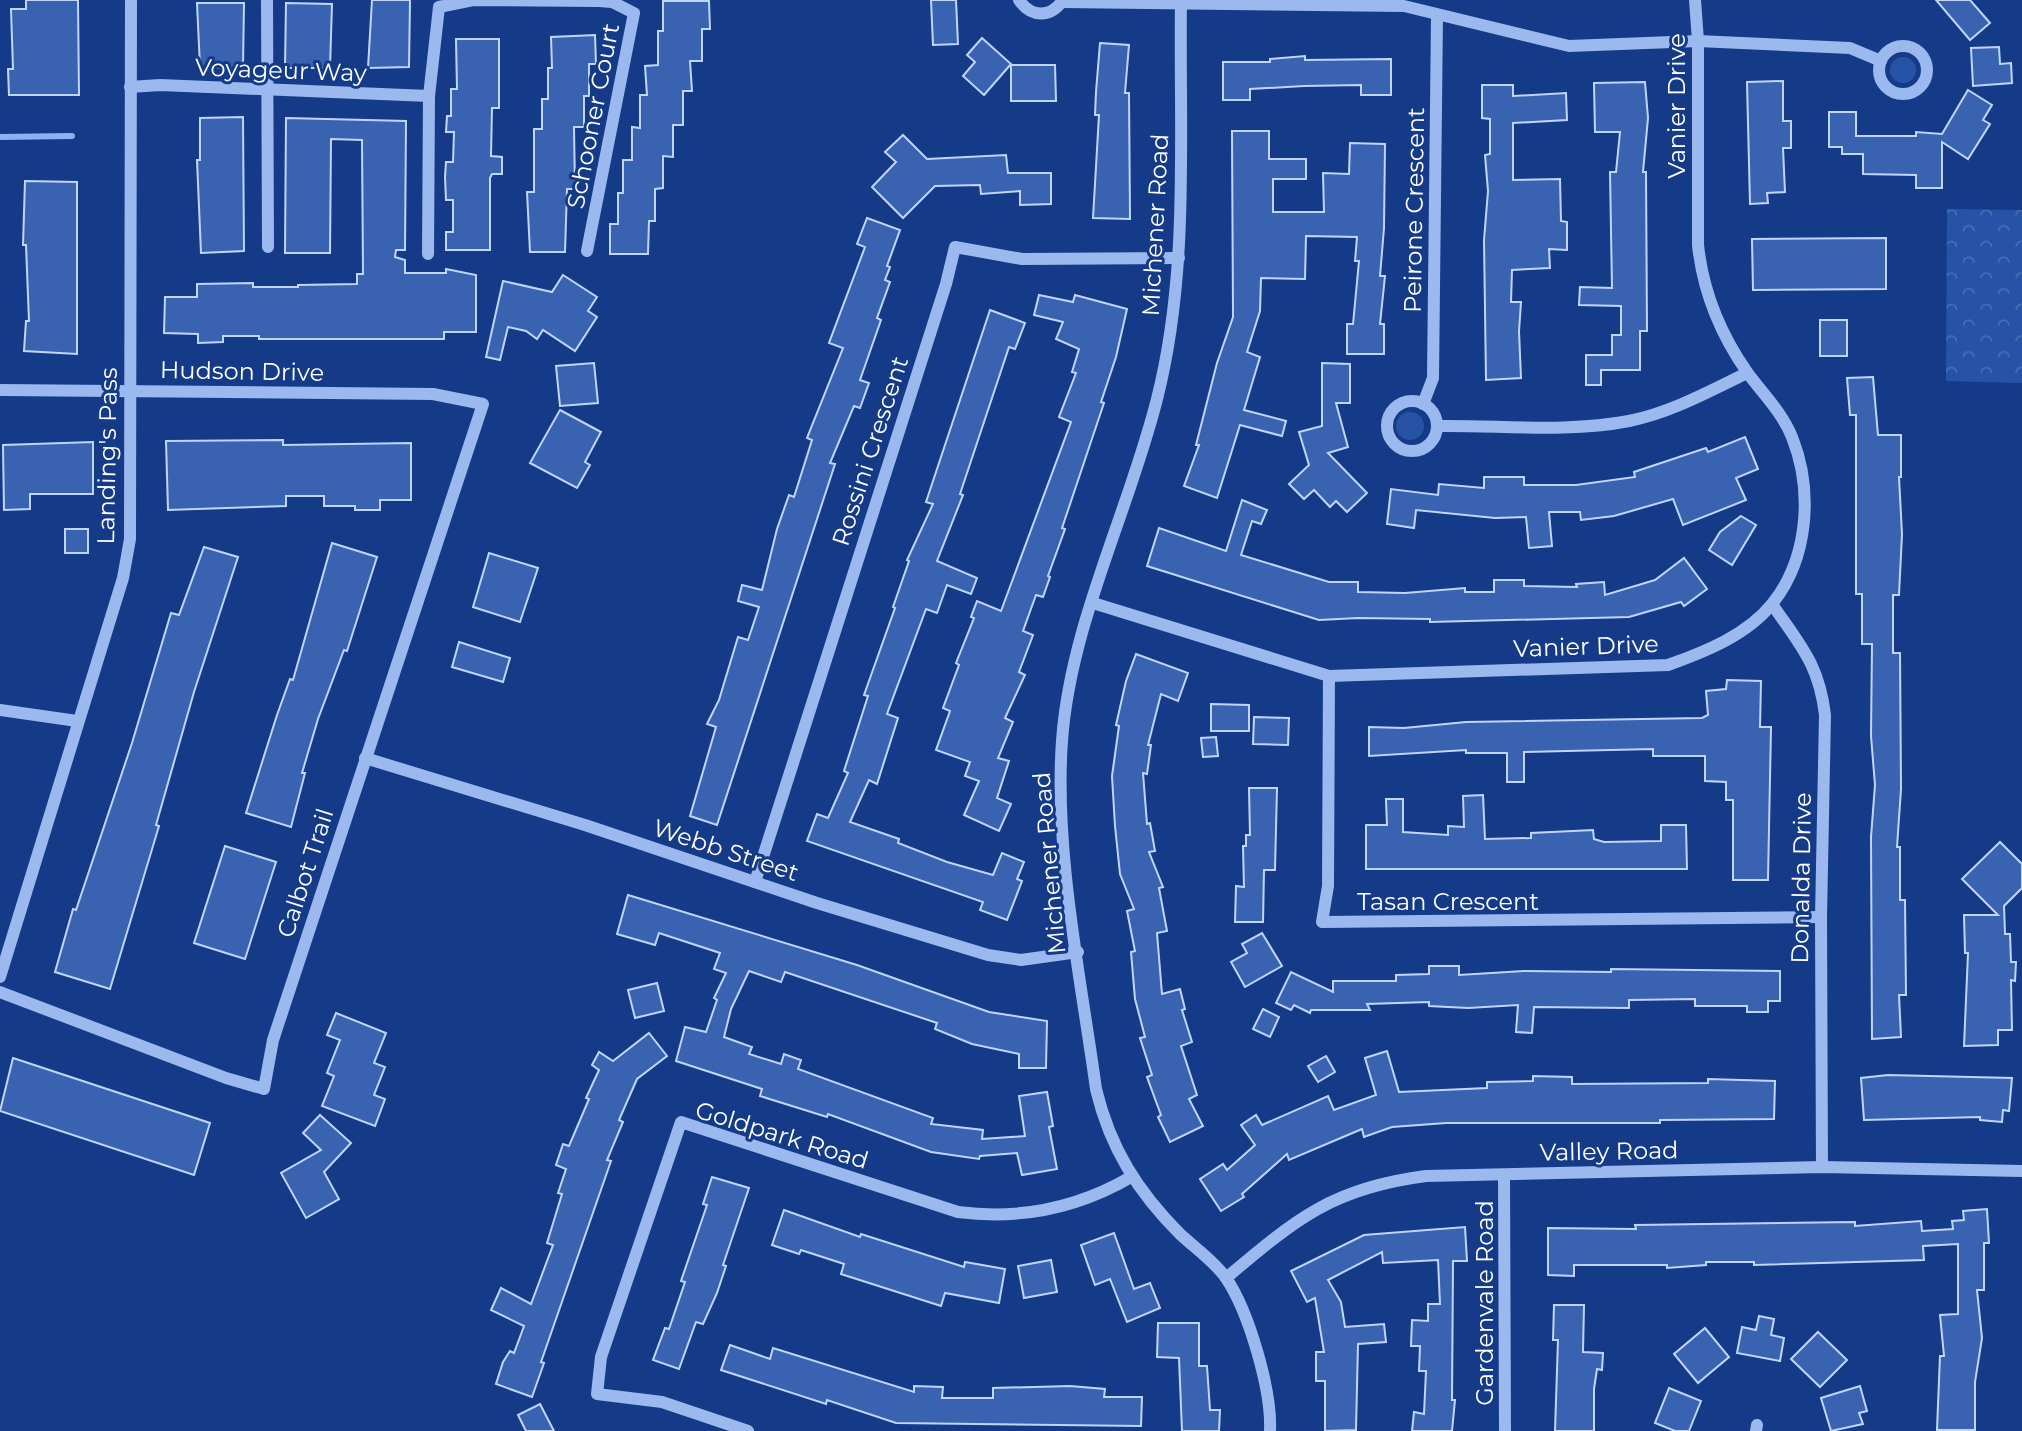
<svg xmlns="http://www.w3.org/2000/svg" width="2022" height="1431" font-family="Montserrat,sans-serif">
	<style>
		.grass { fill: #2753a7 }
		.park { fill: url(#park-crowns) }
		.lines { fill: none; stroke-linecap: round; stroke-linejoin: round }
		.stream { stroke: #8db2f2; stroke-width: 6 }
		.building { fill: #3962b0; stroke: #c1d5fb; stroke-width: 2 }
		.minor { stroke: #9bb8ef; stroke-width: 12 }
		.labels { text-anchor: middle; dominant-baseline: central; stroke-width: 6; stroke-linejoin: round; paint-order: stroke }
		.street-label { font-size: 24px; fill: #fff; stroke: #153b88 }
	</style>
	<defs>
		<pattern id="park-crowns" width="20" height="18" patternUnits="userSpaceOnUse" patternTransform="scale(1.75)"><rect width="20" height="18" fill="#2753a7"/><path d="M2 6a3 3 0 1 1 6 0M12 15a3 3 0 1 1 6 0" fill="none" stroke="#476db4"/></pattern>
	</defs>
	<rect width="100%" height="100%" fill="#153b88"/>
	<g class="grass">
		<circle cx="1903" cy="70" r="13"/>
		<circle cx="1410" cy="426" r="14"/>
	</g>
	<path class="park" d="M1947 209 2022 210V383L1946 381Z"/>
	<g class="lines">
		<path class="stream" d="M0 137 72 136"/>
	</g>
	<g class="building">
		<path d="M26 0H78L79 95H9L8 69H13L11 9H26Z"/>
		<path d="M372 0H410L409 67 368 68Z"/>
		<path d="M931 0H956L958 44 933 45Z"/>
		<path d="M1936 0H1970L1990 23 1970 40Z"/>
		<path d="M663 1H709L710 29H702V61H690L692 91H683V125H673V157L663 156V188L655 189V221H649L648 254H610V224H618V193H623V160H632V127L640 128V95H647L645 66 658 65V31H663Z"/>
		<path d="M197 3H244L243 68 200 67Z"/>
		<path d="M286 3 332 4 330 68H285Z"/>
		<path d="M595 35 596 64H589V96H584V127H574L575 189H567L565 252H530L527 192H534V129H542V99H548V68H552L551 37Z"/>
		<path d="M982 38 1011 64 984 95 963 76 975 62 967 55Z"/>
		<path d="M456 39H499V108H492L491 156 502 157V174H492L490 178V250H446V232H453V200H446L445 177 446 162H453L454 132H446L447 116H451V89H457Z"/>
		<path d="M1100 43 1129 45 1125 93H1129L1130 219 1093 218 1099 115H1095L1096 92Z"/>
		<path d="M1999 47 2000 64 2011 63 2012 83 1973 86 1971 48Z"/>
		<path d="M1305 56V60L1391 59V95H1361V85L1304 86 1250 89V100H1223V62H1270V59Z"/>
		<path d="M1011 65H1055L1056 101H1011Z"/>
		<path d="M1783 81V121H1791V148H1783L1785 192 1767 193 1768 203 1750 204 1747 82Z"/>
		<path d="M1645 82 1648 118 1643 172H1646L1647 331H1640V370H1601V385H1586V355H1612V335H1621V306L1579 305 1580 287 1612 288 1610 172H1616L1620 132H1595L1594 83Z"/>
		<path d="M1482 85H1513V96L1566 93 1567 120 1513 123V180L1560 179 1561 221 1567 222V250L1549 249 1550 268 1512 270 1511 302H1521L1519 331 1521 378 1486 380 1484 240 1488 191 1485 155 1490 154V119L1482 118Z"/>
		<path d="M1968 90 1992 105 1983 120 1990 124 1968 159 1942 142V188H1916V175L1863 174V154H1842V147H1829V112H1856V136H1916V132L1942 134Z"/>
		<path d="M243 117 244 251 201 253 197 160H200V118Z"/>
		<path d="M286 118 406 121 405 250H396L395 257 405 260V273H446V269L476 275V332H444V339H259V336H223V342L198 343V334L164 333 165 297H197V284L253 283V287H298V285L357 284V274H363L362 140 331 139 330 253H285Z"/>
		<path d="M1232 131H1269V159H1306V179H1273V212H1324L1323 173 1349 174 1350 143 1385 144 1384 228 1380 276H1385L1380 324H1384V354H1347V324H1353L1359 261H1355L1357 237 1306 236 1305 279 1261 278 1260 311 1247 352 1260 357 1244 410 1286 421 1282 436 1240 425 1217 498 1184 486 1199 445H1196L1217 363 1233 317Z"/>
		<path d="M903 135 927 159 1006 155 1008 173H1051V204L1020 205V191L981 194 980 185 935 186 903 218 872 187 896 162 885 152Z"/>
		<path d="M25 181 77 182V354L24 351 26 321H29L26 245H23Z"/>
		<path d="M867 218 900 230 887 266 890 267 885 280 890 282 877 318 881 320 860 380 869 383 860 408 854 406 830 463 835 464 717 825 690 816 716 727 707 724 719 700 738 637 748 640 759 607 738 601 742 585 762 590 777 529 789 495 794 497 812 440 807 438 843 348 829 343 865 247 857 244Z"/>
		<path d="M1886 238V289L1753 290 1752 239Z"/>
		<path d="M563 275 597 297 588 311 597 317 575 351 543 330 537 339 526 331 508 327 500 360 486 357 503 281 552 292Z"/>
		<path d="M1039 295 1073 302 1075 295 1127 309 1116 357 1101 402 1104 403 1062 528 1065 529 1048 576 1050 577 1043 597 1036 595 1023 631 1033 635 1019 672 1025 675 1005 718 1013 722 998 758 1009 761 997 798 1011 804 999 831 964 815 979 781 965 776 970 762 936 750 950 711 943 708 959 665 956 663 974 618 971 617 977 601 1001 611 1071 422 1059 417 1076 373 1072 372 1079 349 1056 339 1063 322 1034 315Z"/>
		<path d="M990 310 1025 323 1015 349 1009 347 960 494 963 495 937 561 977 578 971 594 947 585 937 613 926 609 887 714 898 718 877 784 869 780 850 822 899 839 898 843 947 862 993 875 1002 853 1024 862 1017 879 1022 881 1007 920 980 910 983 902 807 841 817 814 828 818 848 773 844 771 868 696 864 695 895 608 893 607 909 561 907 560 933 504 926 502Z"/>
		<rect x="1820" y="320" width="27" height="36"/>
		<path d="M594 363 598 403 560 406 556 366Z"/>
		<path d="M1322 363 1350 364V403H1336L1348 447 1328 453 1367 493 1347 512 1336 501 1330 507 1314 490 1304 499 1289 484 1309 465 1299 432 1322 426Z"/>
		<path d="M1873 377 1878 435H1901V477H1899L1902 534 1899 595H1893V653H1900L1901 789 1897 847H1900V900H1905L1906 995H1899L1901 1037 1872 1039 1871 837 1875 785 1871 736 1872 644H1862V594H1856V415H1850L1847 378Z"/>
		<path d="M560 410 601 432 585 462 590 465 577 488 530 463Z"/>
		<path d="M1745 437 1758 469 1736 478 1746 500 1683 525 1673 499 1614 516 1581 520 1580 512H1549L1552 546 1529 548 1526 517 1495 518 1416 510 1414 528 1387 524 1391 489 1438 495 1439 484 1484 488V477H1524V485H1576L1635 477 1634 472 1706 448 1708 452Z"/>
		<path d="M283 440V445L411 443V500H380V510H355V506H324V496H286V506L168 510 166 441Z"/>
		<path d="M93 442V494H30V509L4 510 3 445Z"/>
		<path d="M1242 500 1267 510 1261 524 1252 521 1241 555 1329 582H1358V592L1405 593 1465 588V592H1494V580H1524V586L1577 587 1576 584 1604 582 1605 595 1655 580 1684 558 1707 589 1684 606 1681 602 1629 617 1430 622V619L1358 618 1319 620 1147 566 1159 528 1226 551Z"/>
		<path d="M1741 516 1756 525 1732 565 1709 550 1720 532Z"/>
		<rect x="65" y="529" width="23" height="24"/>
		<path d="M332 543 377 557 347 651 344 650 318 719 302 773H305L291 827 246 813 277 715 290 679 293 680Z"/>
		<path d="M204 547 238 557 194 692 156 825 159 826 110 989 55 972 73 909 76 910 132 743 171 613 179 615Z"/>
		<path d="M489 553 538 568 520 622 473 607Z"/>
		<path d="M459 642 510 658 503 682 452 667Z"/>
		<path d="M1136 654 1188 673 1178 701 1161 694 1148 745H1151L1147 774 1143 773 1147 824 1150 823 1155 851 1149 852 1163 887 1159 888 1167 931 1157 933 1162 994 1180 989 1185 1009 1182 1010 1192 1042 1181 1046 1197 1095 1189 1099 1203 1126 1170 1142 1158 1117 1161 1115 1147 1077 1152 1075 1140 1038 1145 1037 1135 999 1131 952 1135 951 1127 911 1134 909 1120 874 1115 826 1112 776 1119 726 1116 725 1126 681Z"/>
		<path d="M1727 680 1761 681 1760 727H1771L1768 880H1733V800H1726V782L1705 781V756H1653V749L1524 752V782H1507V753H1466V750L1369 756V727L1404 728 1466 722 1702 718 1708 715 1706 691 1726 689Z"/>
		<path d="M1211 704 1249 705V731H1211Z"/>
		<path d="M1254 717 1289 718 1288 745 1253 744Z"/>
		<path d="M1216 737 1218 756 1203 757 1201 738Z"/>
		<path d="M1249 788H1277L1275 870H1264L1263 922H1235L1236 886 1244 887 1243 846H1246V835H1250Z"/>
		<path d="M1483 795 1485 839 1531 838V833L1593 830 1594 839 1604 842 1661 841V825H1686L1687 869H1366V825H1387L1386 799H1403V832L1448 835V826L1464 827 1463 796Z"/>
		<path d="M2000 842 2022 864V888L2004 906 2005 934H2010L2011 962H2016L2015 981 2011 980 2012 1030H1998V1045L1964 1046 1968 953H1965L1964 915H1998L1962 879Z"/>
		<path d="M225 846 276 862 245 959 194 943Z"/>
		<path d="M628 895 857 965 989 1012 1047 1021 1046 1068H1019V1054L972 1044 935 1029 937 1023 785 972 781 982 749 971 731 1009 724 1037 752 1047 749 1054 781 1064 784 1054 801 1060 798 1069 933 1118 931 1124 983 1130 982 1139 1025 1136 1019 1096 1047 1092 1053 1126 1049 1127 1057 1169 1022 1175 1017 1153 980 1156 979 1159 931 1152 828 1114 827 1117 760 1096 762 1089 676 1061 685 1027 706 1032 717 1000 714 998 726 973 714 969 720 953 659 933 655 945 617 934Z"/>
		<path d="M1262 933 1282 966 1245 987 1231 962 1247 953 1242 944Z"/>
		<path d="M1429 966H1459V975L1524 971 1611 972V969L1780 971V1001H1768V1012H1747V1006H1695V999L1629 1000V1008L1534 1007 1532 1033 1516 1032 1518 1005 1468 1008 1429 1006V1002L1367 1004 1370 1010H1311L1310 1013 1294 1005 1291 1010 1276 1003 1291 972 1333 992V981H1396V975L1429 974Z"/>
		<path d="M657 983 664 1011 635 1018 628 990Z"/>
		<path d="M1263 1009 1279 1017 1270 1037 1253 1029Z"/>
		<path d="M336 1013 386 1033 374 1063 385 1067 374 1095 385 1099 375 1126 322 1106 334 1076 327 1073 340 1040 327 1035Z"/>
		<path d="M649 1033 667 1056 637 1079 619 1120 623 1122 607 1160 611 1161 541 1362 544 1363 532 1397 496 1384 503 1362 510 1351 514 1353 524 1326 491 1310 501 1288 531 1304 553 1245 547 1243 562 1194 558 1193 566 1169 556 1165 563 1144 569 1146 589 1099 586 1098 599 1070 592 1065 599 1052 613 1061Z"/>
		<path d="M1387 1051 1399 1092 1487 1088V1082L1533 1081V1076L1572 1077V1084L1708 1083V1079L1775 1081 1774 1119 1660 1120V1123H1446L1392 1127 1364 1137 1362 1129 1289 1160 1287 1154 1242 1194 1244 1197 1221 1211 1200 1179 1223 1164 1227 1170 1255 1145 1241 1125 1256 1115 1262 1125 1328 1096 1334 1110 1376 1095 1365 1058Z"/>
		<path d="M1326 1056 1335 1072 1318 1082 1308 1066Z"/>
		<path d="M13 1058 210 1123 194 1175 0 1111Z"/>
		<path d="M1888 1075 2012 1078 2009 1111 2003 1110 2002 1122 1980 1120V1117L1864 1120 1861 1078Z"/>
		<path d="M320 1115 351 1143 324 1172 339 1199 306 1218 281 1173 321 1150 303 1133Z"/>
		<path d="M712 1177 749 1188 723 1265 726 1266 717 1293 703 1324 696 1322 679 1369 653 1360 665 1328 669 1329 685 1282 681 1281 707 1205 703 1204Z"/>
		<path d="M1987 1209 1989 1243H1984V1290H1977L1982 1338 1975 1382V1430H1937L1940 1356H1944L1940 1315 1958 1314V1244L1923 1246 1924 1260 1754 1265V1262H1706V1265L1667 1268V1265H1574V1276L1548 1275V1228L1636 1229 1635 1225 1855 1222V1226L1921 1221 1922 1231 1953 1229 1952 1221 1964 1220 1963 1211Z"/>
		<path d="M784 1210 860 1237 861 1234 964 1267 965 1262 1005 1269 999 1303 945 1293 941 1306 841 1274 844 1264 801 1250 799 1254 772 1245Z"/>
		<path d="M1465 1227 1467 1261H1453L1452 1400H1455L1452 1431H1412L1414 1412 1424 1414 1426 1371H1419L1420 1346H1411L1412 1320 1428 1321V1304H1440L1438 1260 1383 1263 1382 1252 1328 1280 1341 1302 1345 1327 1384 1324 1386 1342 1358 1344 1356 1430 1325 1431V1381H1316V1352H1324L1315 1298 1307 1302 1291 1271 1364 1235Z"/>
		<path d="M1114 1233 1134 1289 1150 1283 1160 1308 1127 1322 1110 1279 1095 1285 1081 1245Z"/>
		<path d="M1051 1260 1057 1292 1024 1298 1018 1266Z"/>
		<path d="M1554 1305H1584L1583 1352 1603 1353 1602 1370 1597 1369 1594 1389V1431H1555L1558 1340H1553Z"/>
		<path d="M1759 1316 1774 1319 1771 1335 1784 1338 1780 1361 1737 1353 1742 1327 1756 1330Z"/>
		<path d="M1158 1323H1199V1366H1207L1210 1410H1220L1219 1431H1182L1179 1358 1157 1357Z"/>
		<path d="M1705 1328 1729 1357 1698 1383 1674 1354Z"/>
		<path d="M1818 1332 1847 1360 1820 1387 1791 1359Z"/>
		<path d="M730 1345 770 1359 773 1348 914 1392V1386L943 1387 942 1398H993V1388L1070 1386 1105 1389 1104 1397H1142L1141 1426 896 1423 827 1400 826 1404 721 1370Z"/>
		<path d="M1860 1386 1867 1411 1859 1413 1863 1424 1831 1431 1821 1398Z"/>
		<path d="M1669 1388 1701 1401 1689 1431H1675L1655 1423Z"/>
		<path d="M540 1404 554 1431H526L518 1415Z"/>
	</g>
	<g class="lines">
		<g class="minor">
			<path d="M267 0 268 247"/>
			<path d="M1019 0C1031 18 1051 18 1063 0"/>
			<path d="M1181 0C1179 133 1190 269 1157 399 1129 511 1070 625 1062 741 1054 851 1081 979 1096 1089 1110 1148 1138 1192 1180 1234 1195 1248 1215 1262 1226 1278 1249 1312 1272 1391 1270 1431"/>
			<path d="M1062 2 1404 6 1569 46 1698 41 1850 48 1881 61"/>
			<circle cx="1903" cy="70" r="24"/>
			<path d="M130 87 160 85 429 96"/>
			<path d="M428 254 429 96 439 7 473 0 599 1 612 2 634 13 587 251"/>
			<path d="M0 390 433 394 483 404 273 1040 264 1089 226 1078 0 992"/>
			<circle cx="1412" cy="426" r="25"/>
			<path d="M1423 404 1433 378 1437 15"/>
			<path d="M1437 426C1500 425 1567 433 1629 421 1670 413 1710 391 1747 373"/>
			<path d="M1093 603 1329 676 1668 665C1705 652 1747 635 1772 604 1809 558 1813 490 1792 437 1782 412 1762 393 1747 372 1719 332 1703 292 1698 245V41L1695 0"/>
			<path d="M1772 604C1800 645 1819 664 1825 715L1821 917 1822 1167"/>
			<path d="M1329 676 1328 886 1322 922 1821 917"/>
			<path d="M0 710 77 721"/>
			<path d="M365 758 585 825 817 903 988 955 1021 960 1078 952"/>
			<path d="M755 882 946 284 955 247 1022 259 1179 258"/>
			<path d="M0 977 123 578 130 539 131 0"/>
			<path d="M1504 1175 1505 1431"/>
			<path d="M1226 1278C1296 1219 1332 1188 1426 1176L1822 1167 2022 1171"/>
			<path d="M748 1431 662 1402 597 1394 601 1357 681 1122 958 1212C1020 1220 1076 1209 1131 1177"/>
			<path d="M1756 1431 1757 1425"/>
		</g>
	</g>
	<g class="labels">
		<g class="street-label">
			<text transform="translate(281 70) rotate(2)">Voyageur Way</text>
			<text transform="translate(1676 106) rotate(-90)">Vanier Drive</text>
			<text transform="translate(593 116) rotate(-79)">Schooner Court</text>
			<text transform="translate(1414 210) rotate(-89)">Peirone Crescent</text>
			<text transform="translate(1155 225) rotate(-87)">Michener Road</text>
			<text transform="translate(242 371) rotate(1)">Hudson Drive</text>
			<text transform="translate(870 451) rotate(-72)">Rossini Crescent</text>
			<text transform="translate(107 456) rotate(-89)">Landing's Pass</text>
			<text transform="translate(1586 646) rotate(-2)">Vanier Drive</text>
			<text transform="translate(726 850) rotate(18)">Webb Street</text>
			<text transform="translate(1049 863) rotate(-95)">Michener Road</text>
			<text transform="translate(305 873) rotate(-72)">Calbot Trail</text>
			<text transform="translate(1801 878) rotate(-89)">Donalda Drive</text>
			<text x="1448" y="901">Tasan Crescent</text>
			<text transform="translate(782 1135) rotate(17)">Goldpark Road</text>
			<text transform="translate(1609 1151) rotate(-1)">Valley Road</text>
			<text transform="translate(1484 1303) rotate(-90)">Gardenvale Road</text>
		</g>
	</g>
</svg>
